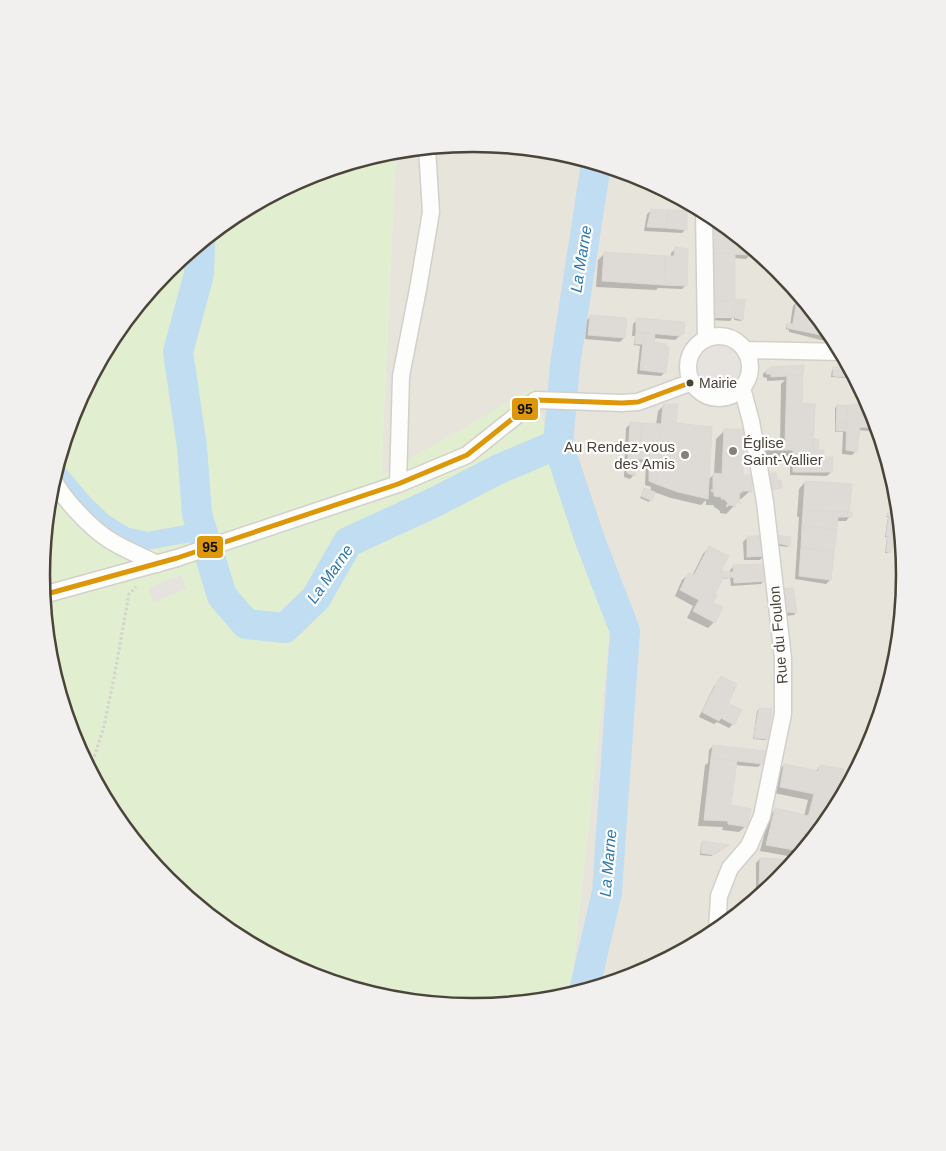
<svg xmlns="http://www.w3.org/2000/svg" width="946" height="1151" font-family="Helvetica,sans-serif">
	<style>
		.residential { fill: #e7e4dc }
		.green { fill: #e1eecf }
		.parking { fill: #e6e3df }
		.shadow { fill: #0003 }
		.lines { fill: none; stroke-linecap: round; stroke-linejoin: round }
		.canal { stroke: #c0ddf1; stroke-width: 18 }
		.river { stroke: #c0ddf1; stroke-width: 30 }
		.building { fill: #dedbd6; stroke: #dcd9d4 }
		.minor-casing { stroke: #d2d0cb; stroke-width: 19 }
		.path { stroke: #d3d2cc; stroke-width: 3; stroke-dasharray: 2.5 2.5; stroke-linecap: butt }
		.minor { stroke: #fdfdfc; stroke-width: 16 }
		.bus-1-casing { stroke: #fff; stroke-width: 9 }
		.bus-1 { stroke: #dd9709; stroke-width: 5 }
		.bus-dot { fill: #4b4439; stroke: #fff; stroke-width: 2 }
		.poi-dot { fill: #868178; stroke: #fff; stroke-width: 2 }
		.labels { text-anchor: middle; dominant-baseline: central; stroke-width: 4.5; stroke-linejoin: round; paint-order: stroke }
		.bus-label { font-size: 14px; fill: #4b4439; stroke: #fff; text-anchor: start }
		.poi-label { font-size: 15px; fill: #4b4439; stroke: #fff; text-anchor: start }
		.street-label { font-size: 15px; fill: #4b4439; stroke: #fff }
		.water-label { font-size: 16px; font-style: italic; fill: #2e7ab2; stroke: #fff }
		.rim { fill: none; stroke: #4b4439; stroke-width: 2.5 }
		.line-badge { stroke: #fff; stroke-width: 2 }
		.pale-badge-label { font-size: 14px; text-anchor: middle; font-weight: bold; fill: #111 }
	</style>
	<rect width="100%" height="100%" fill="#f4f2ee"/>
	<path class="residential" d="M473 144 558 152 638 177 713 217 778 270 832 336 872 411 897 492 905 576 896 660 872 741 832 816 778 881 713 935 638 974 570 995 611 619 532 389 381 476 396 151Z"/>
	<path class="green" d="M396 151 381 475 532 389 611 619 570 995 557 999 473 1007 388 999 308 974 233 934 168 881 114 815 74 740 49 659 41 575 50 491 74 410 114 335 168 270 233 216 308 177 389 152Z"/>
	<g class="parking">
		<path d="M709 346 729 348 739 359 736 380 725 389 704 386 696 375 699 354Z"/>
		<path d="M181 575 186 589 154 602 148 588Z"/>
	</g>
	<g class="shadow">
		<path d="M652 210 686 229 682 233 644 231 647 214Z"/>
		<path d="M720 222 750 247V255L746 259 734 258V302L742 319 741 321 734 320V316L730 321 709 320V318H732L720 230Z"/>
		<path d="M675 249 686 285 682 289 658 288 656 290 596 287 598 260 604 254 671 257V253Z"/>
		<path d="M797 302 805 303 832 336 835 342 821 340 789 332V330L786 329V326L788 324 790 325 793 306Z"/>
		<path d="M591 316 624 338 620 342 585 339 587 320Z"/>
		<path d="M637 320 683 333 675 340 653 338V344L665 372 661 376 637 374 640 346 634 345 635 336H632L633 324Z"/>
		<path d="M802 366 801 407 812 441H818L817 450 831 472 827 476 790 475V456H758L757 449 780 443 781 384 785 380 767 381V378L763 377V374L767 370Z"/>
		<path d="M834 368 846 376 845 378 831 377 832 370Z"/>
		<path d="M664 405 708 480 714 474 716 439 725 430 741 476 750 491 741 499H738L734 506 726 514 720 513V511L713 506 714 505H706V500L701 505 671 498 654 492 649 502 640 498 644 489 650 491 651 487 645 485 646 463 635 462 634 475 630 479 624 477 626 428 630 424 656 425 658 411Z"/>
		<path d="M855 405 870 407 879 432 858 430 856 451 852 455 842 454 843 432H835V408L837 406Z"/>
		<path d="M805 482 847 513 850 516 846 521H836L830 580 826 584 795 579 799 517H797L799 489Z"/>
		<path d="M888 514H896L890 551 888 553H885L887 537H885L888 517H886Z"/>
		<path d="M774 537 789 545 787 547 775 545Z"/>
		<path d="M747 538 764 556 760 560H744L743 542Z"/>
		<path d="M709 547 720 571 730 573V570L734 566 765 580 761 584 731 586 730 578 721 579 714 594 712 603 714 622 708 628 687 618 693 606 675 596 682 580 689 574 692 576 703 554Z"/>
		<path d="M792 589 795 614 794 615 786 616 782 592Z"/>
		<path d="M717 683 727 704 733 724 729 728 717 722 714 724 699 717 714 686Z"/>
		<path d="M759 709 767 739 765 740 753 739 757 711Z"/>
		<path d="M713 746 762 763 758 767 735 765 730 806 746 826 739 832 722 830 723 827 698 826 705 765 708 763 709 750Z"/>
		<path d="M784 765 815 772 820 766 843 770 832 816 811 841 802 839 799 850 793 857 760 851 769 816 775 810 804 816 808 800 774 793 778 771Z"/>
		<path d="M856 766H858L853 776 854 767Z"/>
		<path d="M702 842 726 846 711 856 700 855 701 844Z"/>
		<path d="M760 859 794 861 778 881 763 893H756V863Z"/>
	</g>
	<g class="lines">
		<path class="canal" d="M55 472H57L85 505 104 523 125 536 147 541 202 531"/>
		<g class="river">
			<path d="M200 243 199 274 178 352 192 447 197 514 222 596 246 624 285 628 316 598 348 542 435 502 499 469 558 444 590 540 625 631 607 892 584 991"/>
			<path d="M558 444 565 365 596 164"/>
		</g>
	</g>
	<g class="building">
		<path d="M651 209 668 210 666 228 647 227Z"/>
		<path d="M668 210 687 211V230L666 228Z"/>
		<path d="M709 228 728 229 752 248 751 255 710 253Z"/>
		<path d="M675 247 688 249 687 286 664 285 665 256H674Z"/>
		<path d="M604 252 665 256 664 285 602 281Z"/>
		<path d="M710 253 735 254V300L712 302Z"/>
		<path d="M745 299 743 320 735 318V300Z"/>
		<path d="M735 300V317H712V302Z"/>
		<path d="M797 300 804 301 827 329 825 336 792 329Z"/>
		<path d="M590 315 627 318 625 338 588 335Z"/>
		<path d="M636 318 685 322 684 333 680 336 636 332Z"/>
		<path d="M787 323 793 324 792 329 787 328Z"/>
		<path d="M827 329 832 336 833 337H826Z"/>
		<path d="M636 332 644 333 643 344H635Z"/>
		<path d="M644 333 655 334 654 342 666 344 665 346 669 347 666 373 640 370Z"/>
		<path d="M804 365 803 375 771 377V374H766L767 369 771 368V367Z"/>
		<path d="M833 367H848V377L833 376Z"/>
		<path d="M803 375 802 405 815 406 813 450H764L762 442H785L787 376Z"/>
		<path d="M802 403 816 404 815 406 802 405Z"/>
		<path d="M663 404H678L676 423 712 427 708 499 678 492 656 484Z"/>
		<path d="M855 404 869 405 877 428 860 427 857 452 846 450 847 405H855Z"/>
		<path d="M837 405 847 406 846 423 838 422V431H836Z"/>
		<path d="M630 422 642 423 640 459H636L635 476 627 473Z"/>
		<path d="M838 422 846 423V431H838Z"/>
		<path d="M642 423 662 424 656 484 649 481V459H640Z"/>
		<path d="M724 429H744L743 475H752L753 474 754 475 752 476 751 491 752 492V493L750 491H741L742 493 740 492 739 501 741 503 740 504 738 502 735 504 736 507H735L734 506 729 505 727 507 726 506 728 503 723 498 722 500 721 497 714 496V491L712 492 711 490H713V473L722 474Z"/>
		<path d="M814 439 819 440 818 450H813Z"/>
		<path d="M793 450H824V457H833L832 472H793Z"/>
		<path d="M776 473 777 481 781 480 782 488 769 490 767 474Z"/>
		<path d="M805 481 852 484 849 512 803 511Z"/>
		<path d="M644 488 655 492 652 501 641 496Z"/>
		<path d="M803 511 852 512V517H838L837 530 802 526Z"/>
		<path d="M888 512 898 513 894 537 886 536 889 516H887Z"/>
		<path d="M802 526 837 530 834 553 801 547Z"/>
		<path d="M775 535 791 537 790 546 777 543Z"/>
		<path d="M747 536H765L766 556 747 557Z"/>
		<path d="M888 536 894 537 891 552H886Z"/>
		<path d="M709 546 729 556 720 572 724 574 719 587 714 584 711 592 717 595 713 603 723 607 715 623 693 611 699 600 680 590 688 573 694 575Z"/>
		<path d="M801 547 834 553 831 580 799 576Z"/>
		<path d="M766 564 767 581 734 583 733 565Z"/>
		<path d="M721 570 726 572H734V577L723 578 724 574 720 572Z"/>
		<path d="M714 584 719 587 715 594 711 592Z"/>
		<path d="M793 588 797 613 787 612 783 589Z"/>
		<path d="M721 676 737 684 735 689 718 680Z"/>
		<path d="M718 680 735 689 728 703 742 710 734 725 721 718 719 721 702 712Z"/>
		<path d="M759 708 772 709 769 731 755 729Z"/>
		<path d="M755 729 769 731 768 739 754 738Z"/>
		<path d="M713 745 766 751 763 764 711 758Z"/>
		<path d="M711 758 737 761 731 805 751 809 747 827 728 824V821L704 820Z"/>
		<path d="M784 764 818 771 820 765 844 769 835 809 827 822 808 817 814 794 780 787Z"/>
		<path d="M775 808 809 816 808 817 827 822 816 835 805 833 800 851 766 845Z"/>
		<path d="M702 841 729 845 714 855 701 853Z"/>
		<path d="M760 858 795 860 778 881 768 890 759 889Z"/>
	</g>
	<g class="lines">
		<g class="minor-casing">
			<g id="minor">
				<path d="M704 212 706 339"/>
				<circle cx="719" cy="367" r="31"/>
				<path d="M745 350 841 352"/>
				<path d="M53 479C63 499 90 527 108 539 123 549 142 556 157 564"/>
				<path d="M398 484 401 376 418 289 431 212 427 148"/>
				<path d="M43 595 177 558 398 484 467 455 536 400 622 403 638 402 692 382"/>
				<path d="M717 931 719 896 730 868 749 846 762 816 783 714V658L765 502 751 421 742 388"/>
			</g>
		</g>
		<path class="path" d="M90 771 104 726 114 678 129 594 136 587"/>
		<use href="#minor" class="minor"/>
		<g class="bus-1-casing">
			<path id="bus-1" d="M43 595 177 558 398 484 467 455 536 400 622 403 638 402 692 382"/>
		</g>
		<use href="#bus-1" class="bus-1"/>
	</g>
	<circle class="bus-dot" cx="690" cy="383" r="4.5"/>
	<g class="poi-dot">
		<circle cx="733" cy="451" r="5"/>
		<circle cx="685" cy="455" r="5"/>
	</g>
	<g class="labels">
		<g class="bus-label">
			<text x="699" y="383">Mairie</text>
		</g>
		<g class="poi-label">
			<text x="743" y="442">Église<tspan x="743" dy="17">Saint-Vallier</tspan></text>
			<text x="675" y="446" text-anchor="end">Au Rendez-vous<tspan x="675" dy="17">des Amis</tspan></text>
		</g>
		<g class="street-label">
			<text transform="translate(778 635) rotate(-95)">Rue du Foulon</text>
		</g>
		<g class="water-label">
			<text transform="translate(581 259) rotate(-81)">La Marne</text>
			<text transform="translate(330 574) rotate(-55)">La Marne</text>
			<text transform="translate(608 863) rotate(-85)">La Marne</text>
		</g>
	</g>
	<path d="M0 0H946V1151H0ZM50 575a423 423 0 1 1 846 0a423 423 0 1 1-846 0Z" fill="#f1f0ef" fill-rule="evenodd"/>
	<path class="rim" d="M50 575a423 423 0 1 1 846 0a423 423 0 1 1-846 0Z"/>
	<g class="line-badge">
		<rect x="511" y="397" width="28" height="24" rx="5" fill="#dd9709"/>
		<rect x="196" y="535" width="28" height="24" rx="5" fill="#dd9709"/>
	</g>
	<g class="pale-badge-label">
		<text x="525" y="414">95</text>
		<text x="210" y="552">95</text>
	</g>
</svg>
